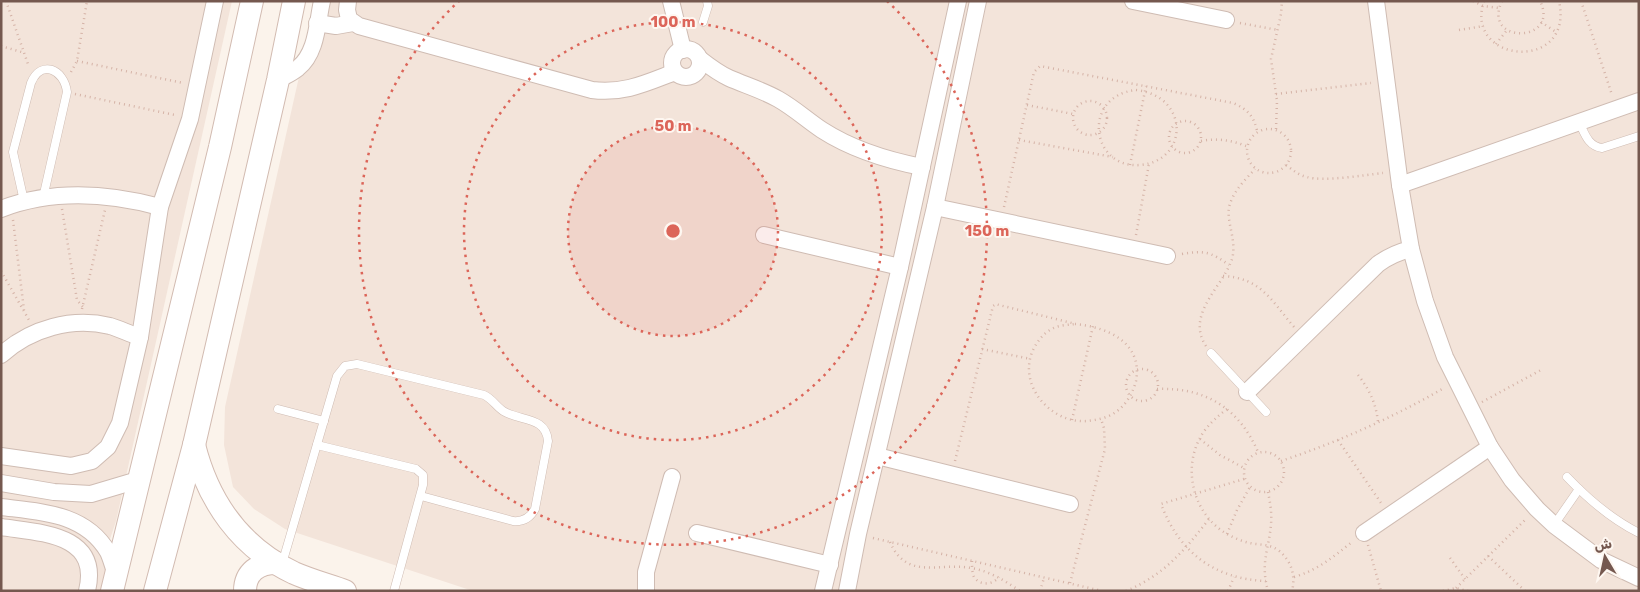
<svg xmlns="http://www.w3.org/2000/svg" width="1640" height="592" font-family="Rubik,Cairo,sans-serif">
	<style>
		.residential { fill: #f3e4da }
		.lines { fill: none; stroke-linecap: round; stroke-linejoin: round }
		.lane-casing { stroke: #cfbcb3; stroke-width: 9 }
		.street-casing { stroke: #cfbcb3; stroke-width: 18 }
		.secondary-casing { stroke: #d2bbb1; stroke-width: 24 }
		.path { stroke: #d5b3a7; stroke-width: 2.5; stroke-dasharray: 1 4; stroke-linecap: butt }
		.lane { stroke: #fff; stroke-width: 8 }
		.street { stroke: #fff; stroke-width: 16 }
		.secondary { stroke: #fff; stroke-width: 22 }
		.ring { fill: none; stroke: #dc6559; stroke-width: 2.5; stroke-dasharray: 2.5 5 }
		.centre { fill: #dc6559; stroke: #fef7f1; stroke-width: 2.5 }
		.ring-label { font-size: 15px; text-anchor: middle; font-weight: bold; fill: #dc6559; stroke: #fef7f1; stroke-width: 4; stroke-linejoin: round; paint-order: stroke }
	</style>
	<rect width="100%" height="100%" fill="#fbf3eb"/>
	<g class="residential">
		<path d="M1 1H232L116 521 110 539 113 552 102 591H1Z"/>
		<path d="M316 1H1639V591H473L285 529 254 509 233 487 224 445 225 407Z"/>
	</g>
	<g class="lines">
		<g class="lane-casing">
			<g id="lane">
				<path d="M703 22 708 6 707 1"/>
				<path d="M1579 122C1585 134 1588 146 1602 148L1639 136"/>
				<path d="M24 201 13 152 31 83C41 59 64 69 67 92L43 198"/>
				<path d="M1211 353 1266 412"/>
				<path d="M278 409 324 421"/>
				<path d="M317 445 416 469 423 475V485L394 591"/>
				<path d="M1567 477C1588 499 1611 519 1639 533"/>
				<path d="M1554 525 1579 489"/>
				<path d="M282 564 337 376 345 366 357 364 484 395C493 399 497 408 505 412 522 421 546 417 548 441L535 509C530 518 523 522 513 521L421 496"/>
			</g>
		</g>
		<g class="street-casing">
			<g id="street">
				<path d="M348 1 347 10 349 19 359 26 592 90C624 94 646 83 675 72"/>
				<path d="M671 1 683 50"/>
				<path d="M1133 1 1226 20"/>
				<path d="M1376 1 1400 185 1411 249 1425 301 1445 357 1490 447 1512 480 1537 509 1554 525 1601 560 1639 578"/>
				<path d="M317 23 336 26 353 23"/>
				<circle cx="686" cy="63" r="14"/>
				<path d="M700 59C709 66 718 73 729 78 745 85 762 90 778 99 794 108 807 120 822 130 853 150 886 160 922 167"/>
				<path d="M278 80C285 76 292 73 298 68 317 53 317 23 322 1"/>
				<path d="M1400 185 1639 101"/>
				<path d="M935 207 1167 256"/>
				<path d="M1 209C53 189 108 193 160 207"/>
				<path d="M764 235 900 267"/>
				<path d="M1 355C31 328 72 317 110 326 120 329 130 334 140 337"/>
				<path d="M1247 392 1378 264C1389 256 1398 252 1411 249"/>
				<path d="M1 456 71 466 92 461 108 447 120 423 140 337 160 207 190 119 215 1"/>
				<path d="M877 456 1070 504"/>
				<path d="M1 483 54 492 91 494 138 480"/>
				<path d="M1 507C41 512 85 513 108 552 111 558 113 567 116 574"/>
				<path d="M1 527C39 533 101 533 87 591"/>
				<path d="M697 533 830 565"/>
				<path d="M1364 533 1490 447"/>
				<path d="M646 591V572L672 477"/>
				<path d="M823 591 900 267 958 1"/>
				<path d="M847 591 858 534 935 207 978 1"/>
			</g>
		</g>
		<g class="secondary-casing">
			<g id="secondary">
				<path d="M194 445C208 501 240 547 294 573 310 580 328 585 345 591"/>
				<path d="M112 591 220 147 252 1"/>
				<path d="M155 591 194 445 278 80 294 1"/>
				<path d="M245 591C245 572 259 563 276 563"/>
			</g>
		</g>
		<g class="path">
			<path d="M6 1 29 67"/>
			<path d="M1473 1 1483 6 1499 8"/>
			<path d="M1484 1C1463 64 1575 73 1559 1"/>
			<path d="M1502 1C1481 45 1561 43 1540 1"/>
			<path d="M1581 1 1612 95"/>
			<path d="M1541 22 1556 32"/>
			<path d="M1240 23 1278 30"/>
			<path d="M1459 30 1484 26"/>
			<path d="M1496 44 1507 30"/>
			<path d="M1 46 25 53"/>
			<path d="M77 61 183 83"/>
			<path d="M71 72 77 61 87 1"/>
			<path d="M1136 90C1190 96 1189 161 1140 165 1091 169 1081 96 1136 90Z"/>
			<path d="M75 94 175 115"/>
			<path d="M1276 94 1371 83"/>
			<circle cx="1090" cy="118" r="17"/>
			<path d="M1027 105 1073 114"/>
			<circle cx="1185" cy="137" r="16"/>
			<circle cx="1269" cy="151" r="22"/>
			<path d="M1276 129 1277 101 1271 59 1281 14 1282 1"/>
			<path d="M1019 140 1113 157"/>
			<path d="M1201 141C1217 138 1231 140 1246 146"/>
			<path d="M1130 165 1146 86"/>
			<path d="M1286 165C1293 170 1298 175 1307 177 1322 182 1365 175 1383 173"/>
			<path d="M1004 207 1034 72 1040 66 1233 103C1247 109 1254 116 1257 131"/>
			<path d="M62 209 77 300 83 307"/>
			<path d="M13 220 24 310"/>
			<path d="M1136 235 1149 164"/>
			<path d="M1182 254C1204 250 1211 252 1229 265"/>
			<path d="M1 271 29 320"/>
			<path d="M1223 276C1261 278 1271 300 1294 327"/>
			<path d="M82 309 105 210"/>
			<path d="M1075 324C1107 327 1143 342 1136 381 1133 393 1126 405 1116 412 1107 418 1097 420 1087 421 1051 424 1017 385 1033 350 1037 342 1042 335 1050 330 1057 325 1067 325 1075 324Z"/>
			<path d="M1206 346C1185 314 1223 287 1232 259 1238 237 1222 217 1232 199 1237 187 1247 178 1255 169"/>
			<path d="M982 349 1031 359"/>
			<circle cx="1142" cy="385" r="16"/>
			<path d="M1358 375C1370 390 1376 404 1378 422"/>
			<path d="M1157 389C1205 387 1239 408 1258 452"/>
			<path d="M1482 402 1541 370"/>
			<path d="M1227 409C1218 416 1211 422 1205 430 1180 464 1192 514 1227 534 1236 539 1246 543 1256 544 1264 545 1271 545 1278 550 1291 560 1296 575 1292 591"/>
			<path d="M1072 420 1093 326"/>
			<path d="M1200 439 1220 455 1244 468"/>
			<path d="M1338 440 1381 503"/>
			<circle cx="1264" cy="472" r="20"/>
			<path d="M955 461 993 306 996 304 999 305 1072 323"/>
			<path d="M1281 461C1338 442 1392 418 1444 388"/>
			<path d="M1244 479 1161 504C1179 552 1214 579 1266 581"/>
			<path d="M1268 492C1270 502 1272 513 1271 524 1269 550 1260 562 1268 591"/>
			<path d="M1227 534 1237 510 1250 487"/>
			<path d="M873 538 1098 590"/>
			<path d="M890 542C907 581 939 562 971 568 990 571 1005 581 1020 591"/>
			<path d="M1368 545 1381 591"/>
			<path d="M1488 556 1525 591"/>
			<path d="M1450 558 1465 579"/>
			<path d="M972 561C972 566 972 573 974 577 980 586 993 585 999 577"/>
			<path d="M1294 577C1318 570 1333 557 1352 542"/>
			<path d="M1070 583 1105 449 1104 428 1101 419"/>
			<path d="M1456 588 1526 519"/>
			<path d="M1040 591 1044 578"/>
			<path d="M1126 591C1164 575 1184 551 1209 519"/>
			<path d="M1228 591 1234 577"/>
			<path d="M1443 591 1456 588 1468 591"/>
		</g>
		<use href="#lane" class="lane"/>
		<use href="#street" class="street"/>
		<use href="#secondary" class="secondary"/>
	</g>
	<circle cx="673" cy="231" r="105" fill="#dc6559" fill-opacity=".12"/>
	<g class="ring">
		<circle cx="673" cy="231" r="105"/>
		<circle cx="673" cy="231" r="209"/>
		<path d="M887 1A314 314 0 1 1 459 1"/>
	</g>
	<circle cx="673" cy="231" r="8" class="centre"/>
	<g class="ring-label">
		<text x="673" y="27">100 m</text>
		<text x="673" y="131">50 m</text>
		<text x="987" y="236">150 m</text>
	</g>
	<rect width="1640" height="592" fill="none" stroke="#75584f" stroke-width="5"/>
	<g transform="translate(1605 557) rotate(351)" stroke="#fef7f1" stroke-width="4" paint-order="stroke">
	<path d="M0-4L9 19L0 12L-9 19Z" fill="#75584f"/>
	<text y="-8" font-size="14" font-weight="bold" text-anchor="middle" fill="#75584f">ش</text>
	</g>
</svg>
